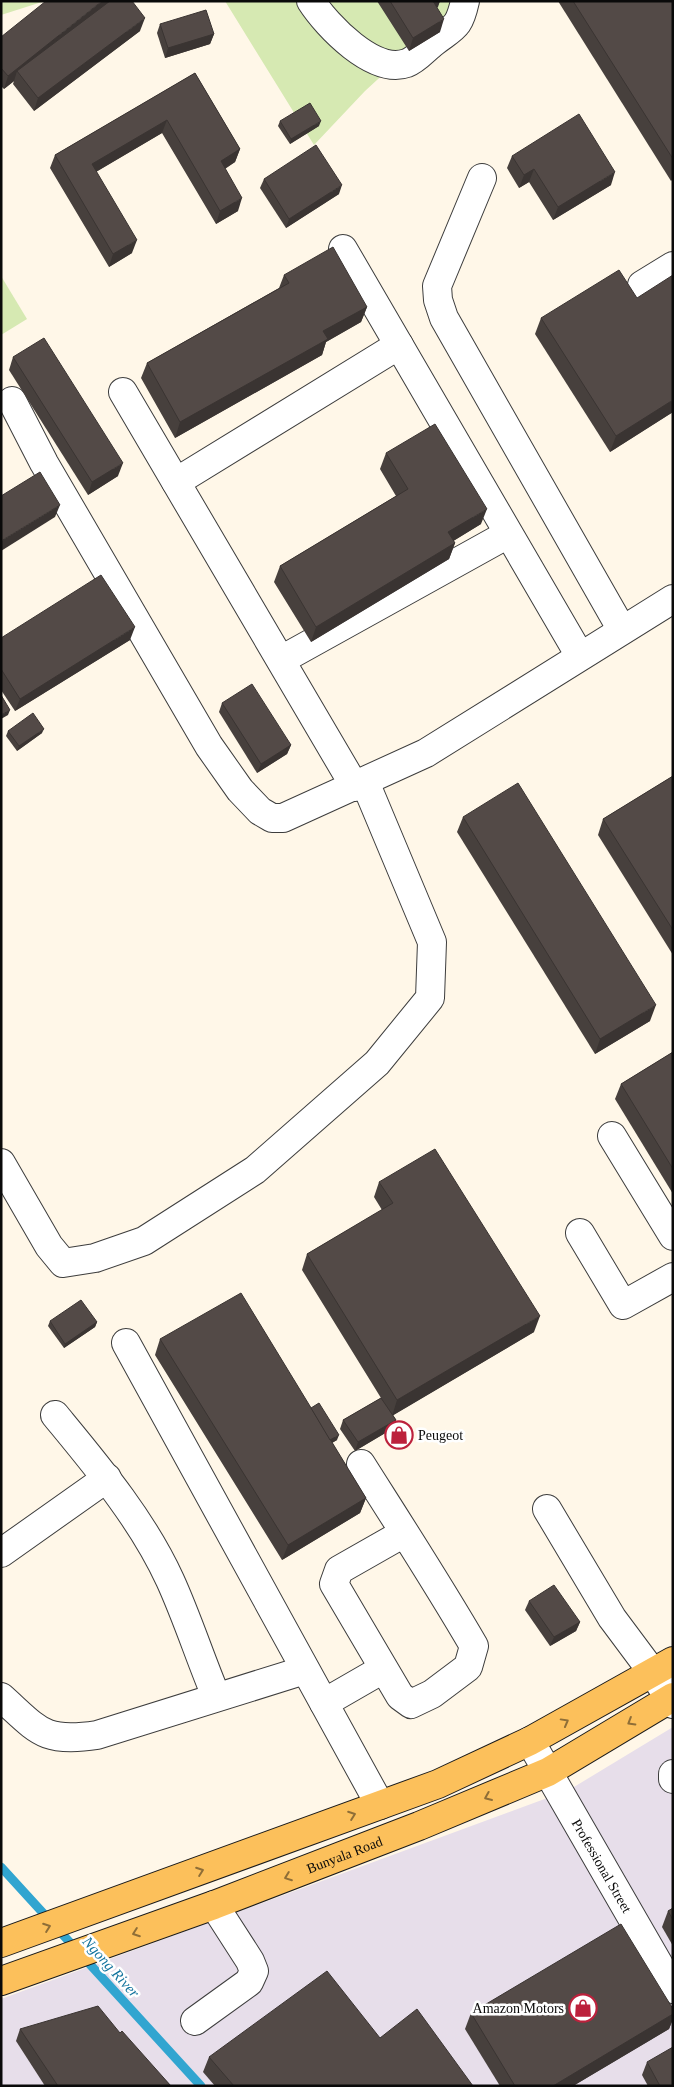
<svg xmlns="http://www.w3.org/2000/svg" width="674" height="2087" font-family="'Times New Roman',serif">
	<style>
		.industrial { fill: #e7deea }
		.green { fill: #d6e9b2 }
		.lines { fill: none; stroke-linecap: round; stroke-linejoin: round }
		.stream { stroke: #31a5d0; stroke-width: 9 }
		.minor-casing { stroke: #3d3d3d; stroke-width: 30 }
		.major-casing { stroke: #1b1b1b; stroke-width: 30 }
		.minor { stroke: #fff; stroke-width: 28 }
		.major { stroke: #fcc05b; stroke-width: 28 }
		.wall { fill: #47403d }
		.shaded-wall { fill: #3a3432 }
		.building { fill: #534a47; stroke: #3a3432 }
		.oneway { stroke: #8f6e37 }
		.labels { text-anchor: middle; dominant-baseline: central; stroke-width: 5; stroke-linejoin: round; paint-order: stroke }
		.poi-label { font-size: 14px; fill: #0a0a0a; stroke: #fff; text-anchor: start }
		.street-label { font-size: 14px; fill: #0a0a0a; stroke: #fff }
		.water-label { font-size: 15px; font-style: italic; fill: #12739d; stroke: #fff }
	</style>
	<rect width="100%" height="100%" fill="#fff7e8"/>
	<path class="industrial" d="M673 1727V2086H1V1999L569 1790Z"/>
	<g class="green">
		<path d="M1 1H45L1 15Z"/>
		<path d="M225 1H449L450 13 365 91 314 145Z"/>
		<path d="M1 276 27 319 1 335Z"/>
	</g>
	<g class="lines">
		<path class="stream" d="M1 1867 201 2086"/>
		<g class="minor-casing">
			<g id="minor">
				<path d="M311 1C327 26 374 75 407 63 416 60 426 48 434 42 455 26 459 28 465 1"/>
				<path d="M482 178 437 286 438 300 444 318 622 630"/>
				<path d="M343 249 580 656"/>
				<path d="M642 285 673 266"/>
				<path d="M123 392 355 787"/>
				<path d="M12 401 44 463 209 746 240 790 260 811 272 818H283L426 753 673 599"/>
				<path d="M176 482 399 345"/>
				<path d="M281 660 508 534"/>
				<path d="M612 1136 673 1236"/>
				<path d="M1 1163 49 1246 63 1263 95 1258 144 1241 255 1170 377 1063 430 998 432 942 365 782"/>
				<path d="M580 1233 623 1305 673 1277"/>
				<path d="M126 1343 380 1805"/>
				<path d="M55 1415C97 1466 142 1519 170 1580 187 1617 200 1658 216 1696"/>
				<path d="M361 1464C399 1524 438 1584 474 1646L468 1667 432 1694 411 1704 400 1696 334 1584 339 1570 404 1533"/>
				<path d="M547 1509 612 1618 653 1673 673 1704"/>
				<path d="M1 1553 107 1478"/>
				<path d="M1 1697C39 1731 43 1743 97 1735L305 1670"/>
				<path d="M324 1703 383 1669"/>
				<path id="s1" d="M530 1741 673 1989"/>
				<path d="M673 1774V1779"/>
				<path d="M195 2021 249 1982 254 1971 250 1961 214 1905"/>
			</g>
		</g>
		<g class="major-casing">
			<g id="major">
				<path d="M1 1943 438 1784 530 1741 673 1661"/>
				<path id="s2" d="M1 1981 214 1905 419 1826 548 1772 673 1697"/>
			</g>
		</g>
		<use href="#minor" class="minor"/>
		<use href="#major" class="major"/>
	</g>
	<g class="wall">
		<path d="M377 1H440L437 7 440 32 409 51Z"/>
		<path d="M558 1H673V179L671 181Z"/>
		<path d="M160 24 214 34 210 44 165 58 157 33Z"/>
		<path d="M140 31 34 111 13 84 14 81 4 89 1 86V37Z"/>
		<path d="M195 73 240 149 235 162 225 169 238 211 216 224 162 133 96 172 132 253 109 267 50 168 55 155Z"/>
		<path d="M280 121 319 126 290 144 278 126Z"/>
		<path d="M512 156 611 185 553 220 529 182 519 188 507 168Z"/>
		<path d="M264 179 339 194 286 228 260 188Z"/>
		<path d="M284 275 367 307 361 322 326 342 322 355 175 438 141 378 147 363 279 288Z"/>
		<path d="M637 298 673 412 610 452 535 334 541 318Z"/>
		<path d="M13 357 118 476 88 495 9 370Z"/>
		<path d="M386 453 481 524 453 541 455 543 449 559 311 642 274 582 280 566 396 496 380 469Z"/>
		<path d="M1 638 130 640 15 711 1 690Z"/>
		<path d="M222 703 291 745 287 754 257 773 219 712Z"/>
		<path d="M8 731 42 733 17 751 6 736Z"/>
		<path d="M673 776V955L598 835 603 819Z"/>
		<path d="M463 817 650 1021 595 1054 457 832Z"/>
		<path d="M673 1052V1194L615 1099 621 1084Z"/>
		<path d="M379 1182 534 1332 393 1415 396 1420 392 1429 355 1451 340 1429 343 1420 381 1398 302 1270 307 1254 382 1210 374 1197Z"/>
		<path d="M50 1321 97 1322 95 1327 64 1348 48 1326Z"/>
		<path d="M160 1339 311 1408 337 1440 332 1443 366 1498 360 1513 282 1560 155 1355Z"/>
		<path d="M529 1601 580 1622 576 1631 550 1646 525 1610Z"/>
		<path d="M673 1908V1946L662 1927 668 1911Z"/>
		<path d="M673 2009V2019L669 2029 573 2086H500L465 2029 471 2013Z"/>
		<path d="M20 2029 120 2033 171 2086H45L16 2041Z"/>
		<path d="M380 2038 473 2086H215L203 2072 209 2057Z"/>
		<path d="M647 2062 673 2086H648L642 2075Z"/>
	</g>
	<g class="shaded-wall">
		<path d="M102 1H114L17 71 14 81 4 89 8 76Z"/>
		<path d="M432 1H440L438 7 428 13Z"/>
		<path d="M145 18 140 31 34 111 38 98Z"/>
		<path d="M444 19 440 32 409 51 413 38Z"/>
		<path d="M214 34 210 44 165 58 168 48Z"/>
		<path d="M167 120 162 133 87 177 92 164Z"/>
		<path d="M321 121 319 126 290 144 291 139Z"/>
		<path d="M240 149 235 162 216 174 221 161Z"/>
		<path d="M534 169 529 182 519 188 524 175Z"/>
		<path d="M615 172 611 185 553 220 558 207Z"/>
		<path d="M342 185 339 194 286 228 289 219Z"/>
		<path d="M242 198 238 211 216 224 220 211Z"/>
		<path d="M137 240 132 253 109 267 113 254Z"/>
		<path d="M367 307 361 322 326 342 322 355 175 438 180 422 323 331Z"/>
		<path d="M673 400V412L610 452 616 436Z"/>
		<path d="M123 463 118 476 88 495 92 482Z"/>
		<path d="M60 505 55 517 1 551V541Z"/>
		<path d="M487 509 481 524 442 548 448 532Z"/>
		<path d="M455 543 449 559 311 642 316 627Z"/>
		<path d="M135 627 130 640 15 711 20 699Z"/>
		<path d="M10 710 8 715 1 719V715Z"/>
		<path d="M44 729 42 733 17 751 19 746Z"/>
		<path d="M291 745 287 754 257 773 261 764Z"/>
		<path d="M656 1005 650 1021 595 1054 600 1039Z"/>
		<path d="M540 1316 534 1332 392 1416 397 1400Z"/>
		<path d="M97 1322 95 1327 64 1348 65 1344Z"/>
		<path d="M396 1420 392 1429 355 1451 358 1442Z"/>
		<path d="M339 1435 337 1440 321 1449 323 1444Z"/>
		<path d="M366 1498 360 1513 282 1560 288 1545Z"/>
		<path d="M580 1622 576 1631 550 1646 554 1637Z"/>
		<path d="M673 2014V2019L669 2029 573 2086H553Z"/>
	</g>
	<g class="building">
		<path d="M46 1H102L8 76 1 68V37Z"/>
		<path d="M110 1H132L145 18 38 98 17 71Z"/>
		<path d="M390 1H433L444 19 413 38Z"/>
		<path d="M573 1H673V159Z"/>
		<path d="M206 10 214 34 168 48 160 24Z"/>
		<path d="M195 73 240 149 221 161 242 198 220 211 167 120 92 164 137 240 113 254 55 155Z"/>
		<path d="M310 103 321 121 291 139 280 121Z"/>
		<path d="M579 114 615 172 558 207 534 169 524 175 512 156Z"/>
		<path d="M316 145 342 185 289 219 264 179Z"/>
		<path d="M333 247 367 307 323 331 328 339 180 422 147 363 289 283 284 275Z"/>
		<path d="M619 270 637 298 673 275V400L616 436 541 318Z"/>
		<path d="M44 338 123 463 92 482 13 357Z"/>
		<path d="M435 424 487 509 448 532 455 543 316 627 280 566 408 489 386 453Z"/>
		<path d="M40 472 60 505 1 541V496Z"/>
		<path d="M101 575 135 627 20 699 1 669V638Z"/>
		<path d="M252 684 291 745 261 764 222 703Z"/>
		<path d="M1 695 10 710 1 715Z"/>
		<path d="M33 713 44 729 19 746 8 731Z"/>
		<path d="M673 776V930L603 819Z"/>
		<path d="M518 783 656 1005 600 1039 463 817Z"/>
		<path d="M673 1052V1169L621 1084Z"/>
		<path d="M435 1149 540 1316 397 1400 307 1254 393 1203 379 1182Z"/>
		<path d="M241 1293 366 1498 288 1545 160 1339Z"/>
		<path d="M81 1300 97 1322 65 1344 50 1321Z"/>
		<path d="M381 1398 396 1420 358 1442 343 1420Z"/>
		<path d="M319 1403 339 1435 330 1440 311 1408Z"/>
		<path d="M554 1585 580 1622 554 1637 529 1601Z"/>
		<path d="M673 1908V1920L668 1911Z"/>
		<path d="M621 1924 673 2009V2014L553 2086H515L471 2013Z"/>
		<path d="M327 1971 380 2038 417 2009 473 2086H234L209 2057Z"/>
		<path d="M98 2006 120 2033 122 2031 171 2086H58L20 2029Z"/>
		<path d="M673 2047V2086H660L647 2062Z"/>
	</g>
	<defs><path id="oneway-chevron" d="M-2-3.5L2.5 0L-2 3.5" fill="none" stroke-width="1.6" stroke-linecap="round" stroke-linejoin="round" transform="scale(1.25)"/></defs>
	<g class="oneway">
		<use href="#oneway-chevron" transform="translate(565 1722) rotate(-29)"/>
		<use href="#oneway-chevron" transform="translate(631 1722) rotate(149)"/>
		<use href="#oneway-chevron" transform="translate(488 1797) rotate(157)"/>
		<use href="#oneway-chevron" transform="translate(352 1815) rotate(-20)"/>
		<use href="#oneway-chevron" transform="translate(200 1871) rotate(-20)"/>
		<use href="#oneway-chevron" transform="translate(288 1877) rotate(159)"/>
		<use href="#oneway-chevron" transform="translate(47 1927) rotate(-20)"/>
		<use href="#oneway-chevron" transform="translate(136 1933) rotate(160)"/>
	</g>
	<defs>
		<g id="shop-ring" transform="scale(1.4375)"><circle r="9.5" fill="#fff" stroke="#bc213c" stroke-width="1.5"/><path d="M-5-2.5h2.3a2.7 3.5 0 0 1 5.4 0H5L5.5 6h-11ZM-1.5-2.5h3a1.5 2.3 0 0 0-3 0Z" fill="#bc213c"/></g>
	</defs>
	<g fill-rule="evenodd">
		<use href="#shop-ring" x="399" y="1435"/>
		<use href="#shop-ring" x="583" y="2008"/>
	</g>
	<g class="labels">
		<g class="poi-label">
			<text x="418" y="1435">Peugeot</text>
			<text x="564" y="2008" text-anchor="end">Amazon Motors</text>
		</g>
		<g class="street-label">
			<text stroke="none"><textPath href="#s2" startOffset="366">Bunyala Road</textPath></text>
			<text stroke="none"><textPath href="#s1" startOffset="144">Professional Street</textPath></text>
		</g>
		<g class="water-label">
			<text transform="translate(111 1967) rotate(48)">Ngong River</text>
		</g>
	</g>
	<rect width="674" height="2087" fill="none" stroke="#0a0a0a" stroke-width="5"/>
</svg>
